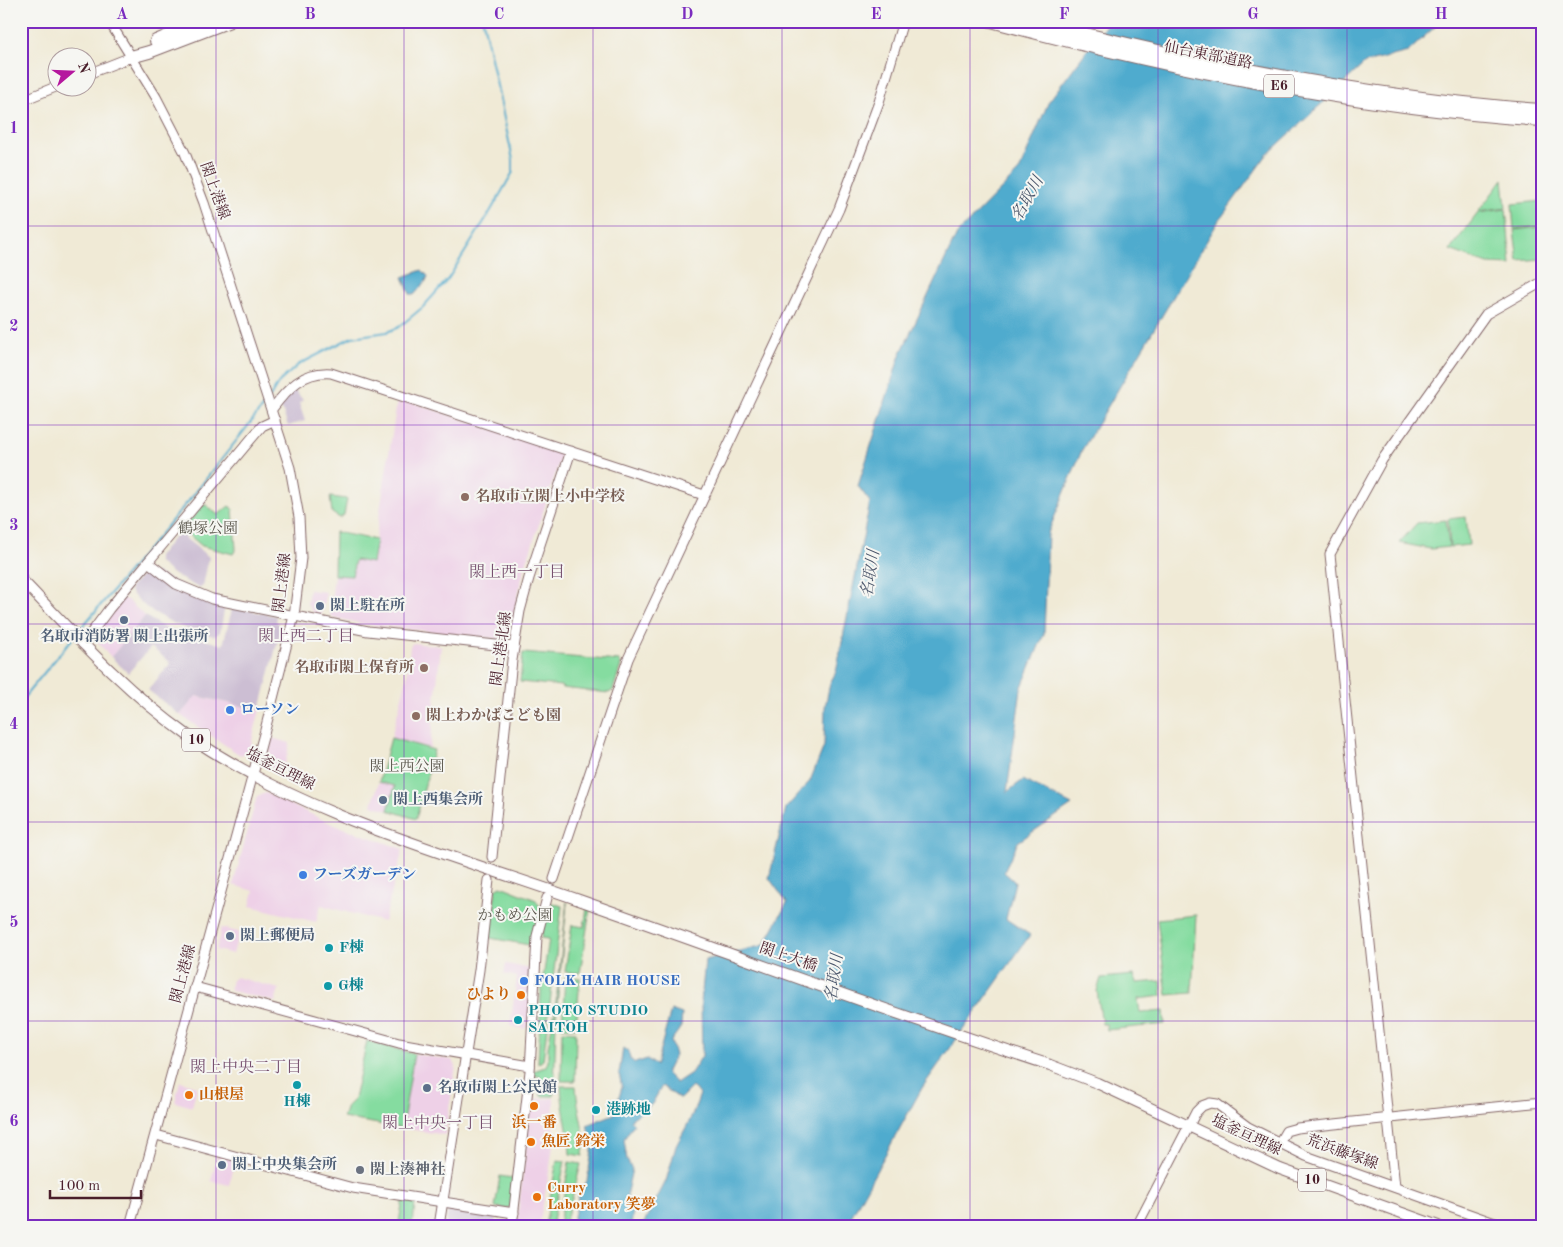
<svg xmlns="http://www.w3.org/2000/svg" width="1563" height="1247" font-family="'Old Standard TT','Noto Serif JP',serif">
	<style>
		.built { fill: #eed0e7 }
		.industrial { fill: #ccbed3 }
		.green { fill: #85dca0; stroke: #687e66 }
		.water { fill: #50abce; stroke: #4d657c }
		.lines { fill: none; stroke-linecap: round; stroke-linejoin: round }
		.stream { stroke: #50abce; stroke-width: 2 }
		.secondary-casing { stroke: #846667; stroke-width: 11 }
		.primary-casing { stroke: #846667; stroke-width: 12 }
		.highway-casing { stroke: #846667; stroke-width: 14 }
		.secondary { stroke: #fff; stroke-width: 9 }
		.primary { stroke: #fff; stroke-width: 10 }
		.highway { stroke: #fff; stroke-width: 12 }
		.grid { fill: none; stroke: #7b2cbf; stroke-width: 1; stroke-opacity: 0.55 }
		.education-dot { fill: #8d6e63; stroke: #f6f6f2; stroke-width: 2 }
		.service-dot { fill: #5c6f8a; stroke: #f6f6f2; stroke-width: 2 }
		.shop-dot { fill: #3f7fe0; stroke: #f6f6f2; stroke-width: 2 }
		.culture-dot { fill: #0f9aa8; stroke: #f6f6f2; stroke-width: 2 }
		.food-dot { fill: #e8710a; stroke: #f6f6f2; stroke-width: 2 }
		.worship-dot { fill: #6b7280; stroke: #f6f6f2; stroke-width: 2 }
		.labels { text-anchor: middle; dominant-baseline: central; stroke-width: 4; stroke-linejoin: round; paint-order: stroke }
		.shield { fill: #f6f6f2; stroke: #7e6067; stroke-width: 1 }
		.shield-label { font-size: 14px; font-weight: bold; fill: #4a1f2b }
		.street-label { font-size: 15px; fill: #4a1f2b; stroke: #f6f6f2 }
		.education-label { font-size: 15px; font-weight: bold; fill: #785e54; stroke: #f6f6f2; text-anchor: start }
		.park-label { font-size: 15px; fill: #5c584e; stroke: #f6f6f2 }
		.service-label { font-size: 15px; font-weight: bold; fill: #4e5e75; stroke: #f6f6f2; text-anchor: start }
		.shop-label { font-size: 15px; font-weight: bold; fill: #366cbe; stroke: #f6f6f2; text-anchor: start }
		.culture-label { font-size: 15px; font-weight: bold; fill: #0d838f; stroke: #f6f6f2; text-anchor: start }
		.food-label { font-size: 15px; font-weight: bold; fill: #c56008; stroke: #f6f6f2; text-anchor: start }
		.worship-label { font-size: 15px; font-weight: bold; fill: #5b616d; stroke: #f6f6f2; text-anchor: start }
		.water-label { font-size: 16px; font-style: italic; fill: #4c576c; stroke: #f6f6f2 }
		.neighbourhood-label { font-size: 16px; fill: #77506f; stroke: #f6f6f2 }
		.neatline { fill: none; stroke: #7b2cbf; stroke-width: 2 }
		.grid-label { font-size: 16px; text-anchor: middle; font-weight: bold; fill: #7b2cbf }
	</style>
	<rect width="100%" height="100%" fill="#f6f6f2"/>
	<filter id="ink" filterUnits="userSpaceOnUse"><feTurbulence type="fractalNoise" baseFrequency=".02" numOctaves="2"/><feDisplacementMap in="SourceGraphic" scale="10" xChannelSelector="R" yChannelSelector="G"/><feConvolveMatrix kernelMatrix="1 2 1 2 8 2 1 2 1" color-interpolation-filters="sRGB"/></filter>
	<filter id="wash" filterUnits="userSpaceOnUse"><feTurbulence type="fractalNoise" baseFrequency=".0096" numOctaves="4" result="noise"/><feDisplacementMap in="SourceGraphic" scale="20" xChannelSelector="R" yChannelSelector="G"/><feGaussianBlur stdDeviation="1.12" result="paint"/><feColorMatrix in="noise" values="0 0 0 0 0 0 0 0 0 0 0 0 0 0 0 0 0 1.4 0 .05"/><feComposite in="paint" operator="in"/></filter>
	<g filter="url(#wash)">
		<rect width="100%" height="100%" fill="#f0ead6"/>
		<g class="built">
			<path d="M402 399 560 452 561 456 523 574 510 629 501 639 363 624 332 617 330 614 334 575 352 576 355 560 372 562 397 402Z"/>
			<path d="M309 590 326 592 321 615 313 613 307 604Z"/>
			<path d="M121 599H126L145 616 111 657 94 638Z"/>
			<path d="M413 643 441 646 430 748 391 738 407 678 410 646Z"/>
			<path d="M195 696 260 710 249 752 240 755 180 715Z"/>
			<path d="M272 738 290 743 283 772 267 766Z"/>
			<path d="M379 782 395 786 388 810 372 805Z"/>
			<path d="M266 793 332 824 403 849 384 922 321 905 316 922 250 906 254 891 233 885 257 796Z"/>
			<path d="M221 928 239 932 233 954 216 950Z"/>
			<path d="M506 964 532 969 529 1026 524 1029 510 1026 517 977 504 974Z"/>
			<path d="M236 977 279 989 275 1002 232 991 230 987 232 980Z"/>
			<path d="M414 1054 452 1060 456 1066 445 1135 402 1128Z"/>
			<path d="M180 1081 197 1086 192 1107 175 1102Z"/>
			<path d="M554 1098 553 1145 550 1167 539 1226H533L517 1221 532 1099Z"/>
			<path d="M217 1155 236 1160 229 1185 211 1181Z"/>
		</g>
		<g class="industrial">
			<path d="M294 389 303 400 299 403 305 421 288 426 281 407Z"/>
			<path d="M181 535 209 557 203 586 199 588 174 575 158 562V557L175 536Z"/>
			<path d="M157 573 223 604 225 606 220 632 215 636 191 631 169 621 147 608 131 593 130 588 143 575Z"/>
			<path d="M236 608 276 616V620L281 628 260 710 196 696 180 715 148 690 171 663 151 647 128 673 111 657 145 616 166 629 223 645 232 609Z"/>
			<path d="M452 1206 497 1214 496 1226H446L448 1209Z"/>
		</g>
		<g class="green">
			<path d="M1503 179 1506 208 1478 212Z"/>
			<path d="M1542 201V226L1514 229 1512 204Z"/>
			<path d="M1506 209 1511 265 1488 264 1450 250 1478 213Z"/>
			<path d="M1542 227V259L1518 261 1514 230Z"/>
			<path d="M330 497 347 499 344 515 340 518 332 513Z"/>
			<path d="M206 505 218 515 229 506 233 509 236 549 233 554 202 546 184 531V527L202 506Z"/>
			<path d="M1466 517 1469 545 1450 547 1448 519Z"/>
			<path d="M1446 520 1449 547 1431 549 1399 543 1417 523Z"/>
			<path d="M335 532 376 540 372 563 355 560 352 576 334 575Z"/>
			<path d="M523 653 619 661 621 665 613 690 609 693 562 688 561 686 520 682Z"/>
			<path d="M391 738 434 750 416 819 388 810 395 786 379 782Z"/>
			<path d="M501 886 536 900 540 907 534 941 529 945 490 938 496 889Z"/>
			<path d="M549 902 562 906 543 1060 538 1064 541 991 549 939 541 938Z"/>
			<path d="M567 902 556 1016 554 1096H541L540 1076H533L534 1071 545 1067 548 1062V1047L555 1010Z"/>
			<path d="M587 908 590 909 580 973 565 972 572 925 584 927Z"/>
			<path d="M1196 915 1192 993 1167 995 1157 919Z"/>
			<path d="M1134 975 1136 983 1161 981 1162 996 1138 999 1140 1013 1164 1011 1165 1024 1107 1030 1106 1024H1102L1097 991 1101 978Z"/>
			<path d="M565 977 580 978 576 1028 562 1027Z"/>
			<path d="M562 1031 576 1032 575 1081H561Z"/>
			<path d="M367 1041 414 1054 402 1128 343 1118 347 1106 354 1099Z"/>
			<path d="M561 1086H576C577 1113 587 1130 583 1156L570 1154C569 1130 562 1110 561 1086Z"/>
			<path d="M557 1160 565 1161 552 1226H545Z"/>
			<path d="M569 1162 581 1164 568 1214 563 1226H559Z"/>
			<path d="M500 1176 512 1178 514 1181 512 1205 507 1209 495 1207Z"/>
			<path d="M403 1199 413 1201 415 1204 413 1221 409 1223 399 1222Z"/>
		</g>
		<g class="water">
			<path d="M1109 21H1441L1408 52 1365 63 1266 156 1218 222 1082 450 1048 533 1044 634 1021 689 1007 792 1023 780 1072 805 1018 842 1004 872 1015 882 1006 919 1030 935 922 1088 846 1226H634L644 1223 666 1181 676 1146 692 1116 700 1094 692 1087 680 1099 662 1086 652 1104 630 1120 634 1124 624 1139 627 1160 632 1169 627 1192 628 1207 633 1211 631 1226H572L579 1193 587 1181 593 1145 587 1125 614 1114 622 1087 619 1074 623 1048 629 1051 630 1059 635 1063 647 1059 656 1065 671 1010 682 1014 681 1027 671 1041 675 1055 666 1073 676 1083 691 1073 702 1056 701 1003 705 960 764 945 787 903 769 878 786 808 810 781 824 746 825 707 830 683 836 672 870 502 858 486 900 355 957 234 1019 171 1049 101Z"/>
			<path d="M422 270 428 276 426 281 414 295 410 294 403 277Z"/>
		</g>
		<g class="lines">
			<g class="stream">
				<path d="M270 397 279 382 298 365 352 337 387 332 399 327 423 307 448 279 490 212 513 172V160L483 21"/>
				<path d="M77 633 191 498 266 403"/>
				<path d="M21 701 72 639"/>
			</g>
		</g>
	</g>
	<g filter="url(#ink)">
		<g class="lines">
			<g class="secondary-casing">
				<g id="secondary">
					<path d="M109 21 156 97 185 153 204 203 290 468 299 517 301 558 294 616 265 730 130 1226"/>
					<path d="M88 74 131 57"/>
					<path d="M21 101 58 86"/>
					<path d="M272 409C288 388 303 371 331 373L704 495"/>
					<path d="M275 420 262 426 148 562 176 584 212 599 368 631 514 647"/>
					<path d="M83 644 109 609 148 562"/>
					<path d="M492 857 512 660 520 611 529 578 571 451"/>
					<path d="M554 879 628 659 839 209 879 102 903 21"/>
					<path d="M195 987 399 1043 530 1066"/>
					<path d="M156 1135 353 1188 514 1213"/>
					<path d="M1279 1143 1286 1131 1297 1128 1542 1102"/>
					<path d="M1395 1187 1330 554 1382 460 1486 314 1542 282"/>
					<path d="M439 1226 479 970 489 880"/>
					<path d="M512 1226 530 1071 537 936 547 898"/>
					<path d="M1137 1226 1196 1112 1202 1106 1210 1103 1217 1104 1248 1127 1306 1156 1503 1226"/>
				</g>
			</g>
			<g class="primary-casing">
				<path id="primary" d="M21 579C73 633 124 690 186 734 303 816 446 853 579 900 736 955 892 1014 1050 1065L1097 1083 1280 1169 1438 1226"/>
			</g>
			<g class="highway-casing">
				<g id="highway">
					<path d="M991 21C1171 69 1355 107 1542 120"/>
					<path d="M1034 21C1200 64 1371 98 1542 110"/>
					<path d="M156 41 203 21"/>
					<path d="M131 57 149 52 230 21"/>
				</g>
			</g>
			<use href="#secondary" class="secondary"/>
			<use href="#primary" class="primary"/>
			<use href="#highway" class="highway"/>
		</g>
	</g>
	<path class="grid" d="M216 21V1226M404 21V1226M593 21V1226M782 21V1226M970 21V1226M1158 21V1226M1347 21V1226M21 226H1542M21 425H1542M21 624H1542M21 822H1542M21 1021H1542"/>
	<g class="education-dot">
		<circle cx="465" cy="497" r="5"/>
		<circle cx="424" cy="668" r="5"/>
		<circle cx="416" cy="716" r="5"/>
	</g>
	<g class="service-dot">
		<circle cx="320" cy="606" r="5"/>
		<circle cx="124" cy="620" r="5"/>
		<circle cx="383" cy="800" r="5"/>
		<circle cx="230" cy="936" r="5"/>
		<circle cx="427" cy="1088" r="5"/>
		<circle cx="222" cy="1165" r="5"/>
	</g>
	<g class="shop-dot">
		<circle cx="230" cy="710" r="5"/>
		<circle cx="303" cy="875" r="5"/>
		<circle cx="524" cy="981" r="5"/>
	</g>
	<g class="culture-dot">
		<circle cx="329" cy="948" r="5"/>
		<circle cx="328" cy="986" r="5"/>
		<circle cx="518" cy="1020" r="5"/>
		<circle cx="297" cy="1085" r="5"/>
		<circle cx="596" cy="1110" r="5"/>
	</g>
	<g class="food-dot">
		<circle cx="521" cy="995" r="5"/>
		<circle cx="189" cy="1095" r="5"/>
		<circle cx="534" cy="1106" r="5"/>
		<circle cx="531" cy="1142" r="5"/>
		<circle cx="537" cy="1197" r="5"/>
	</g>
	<circle class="worship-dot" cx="360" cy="1170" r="5"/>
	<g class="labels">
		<g class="shield">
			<rect x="1264" y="74.5" width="30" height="23" rx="4"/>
			<rect x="182" y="728.5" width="28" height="23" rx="4"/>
			<rect x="1298" y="1168.5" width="28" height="23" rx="4"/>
		</g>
		<g class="shield-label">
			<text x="1279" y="86">E6</text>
			<text x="196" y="740">10</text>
			<text x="1312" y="1180">10</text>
		</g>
		<g class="street-label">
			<text transform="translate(1208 56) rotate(11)">仙台東部道路</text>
			<text transform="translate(214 191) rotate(70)">閖上港線</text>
			<text transform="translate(283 583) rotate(-83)">閖上港線</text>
			<text transform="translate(502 649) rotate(-82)">閖上港北線</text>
			<text transform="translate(280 770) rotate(27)">塩釜亘理線</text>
			<text transform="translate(788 958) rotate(19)">閖上大橋</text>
			<text transform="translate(184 974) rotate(-75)">閖上港線</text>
			<text transform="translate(1246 1136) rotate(25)">塩釜亘理線</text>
			<text transform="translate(1342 1153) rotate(20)">荒浜藤塚線</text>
		</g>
		<g class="education-label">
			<text x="475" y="497">名取市立閖上小中学校</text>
			<text x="414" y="668" text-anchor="end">名取市閖上保育所</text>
			<text x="426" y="716">閖上わかばこども園</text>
		</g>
		<g class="park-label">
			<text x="208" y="529">鶴塚公園</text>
			<text x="407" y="767">閖上西公園</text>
			<text x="515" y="916">かもめ公園</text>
		</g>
		<g class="service-label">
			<text x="330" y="606">閖上駐在所</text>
			<text x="124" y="637" text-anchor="middle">名取市消防署 閖上出張所</text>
			<text x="393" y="800">閖上西集会所</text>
			<text x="240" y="936">閖上郵便局</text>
			<text x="437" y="1088">名取市閖上公民館</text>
			<text x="232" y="1165">閖上中央集会所</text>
		</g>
		<g class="shop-label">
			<text x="240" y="710">ローソン</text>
			<text x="313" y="875">フーズガーデン</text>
			<text x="534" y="981">FOLK HAIR HOUSE</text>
		</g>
		<g class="culture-label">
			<text x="339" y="948">F棟</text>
			<text x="338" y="986">G棟</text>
			<text x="528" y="1011">PHOTO STUDIO<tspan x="528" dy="17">SAITOH</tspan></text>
			<text x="297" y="1102" text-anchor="middle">H棟</text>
			<text x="606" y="1110">港跡地</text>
		</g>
		<g class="food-label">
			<text x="511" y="995" text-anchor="end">ひより</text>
			<text x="199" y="1095">山根屋</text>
			<text x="534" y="1123" text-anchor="middle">浜一番</text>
			<text x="541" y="1142">魚匠 鈴栄</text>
			<text x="547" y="1188">Curry<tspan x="547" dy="17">Laboratory 笑夢</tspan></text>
		</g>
		<g class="worship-label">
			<text x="370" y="1170">閖上湊神社</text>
		</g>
		<g class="water-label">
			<text transform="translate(1028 199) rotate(-61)">名取川</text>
			<text transform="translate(871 574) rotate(-81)">名取川</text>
			<text transform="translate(835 978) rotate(-82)">名取川</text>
		</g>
		<g class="neighbourhood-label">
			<text x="517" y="573">閖上西一丁目</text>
			<text x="306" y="637">閖上西二丁目</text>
			<text x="246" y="1068">閖上中央二丁目</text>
			<text x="438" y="1124">閖上中央一丁目</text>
		</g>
	</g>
	<rect width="1563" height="1247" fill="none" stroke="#f6f6f2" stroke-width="55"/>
	<g transform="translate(72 72) rotate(71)"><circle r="24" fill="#f6f6f2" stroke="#b1a0a2"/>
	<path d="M0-4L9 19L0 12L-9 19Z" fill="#b5179e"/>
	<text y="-8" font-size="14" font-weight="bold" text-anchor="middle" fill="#4a1f2b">N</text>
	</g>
	<path d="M50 1190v8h91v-8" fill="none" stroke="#4a1f2b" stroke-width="2.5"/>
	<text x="58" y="1190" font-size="15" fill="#4a1f2b" stroke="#f6f6f2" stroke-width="4" paint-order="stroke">100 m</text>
	<rect x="28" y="28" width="1508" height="1192" class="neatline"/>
	<g class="grid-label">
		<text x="122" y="19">A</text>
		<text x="310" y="19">B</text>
		<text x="499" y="19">C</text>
		<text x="687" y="19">D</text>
		<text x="876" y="19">E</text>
		<text x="1064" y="19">F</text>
		<text x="1253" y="19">G</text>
		<text x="1441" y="19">H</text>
		<text x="14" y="133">1</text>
		<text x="14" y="331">2</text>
		<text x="14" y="530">3</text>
		<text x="14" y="729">4</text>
		<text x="14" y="927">5</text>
		<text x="14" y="1126">6</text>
	</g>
</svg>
